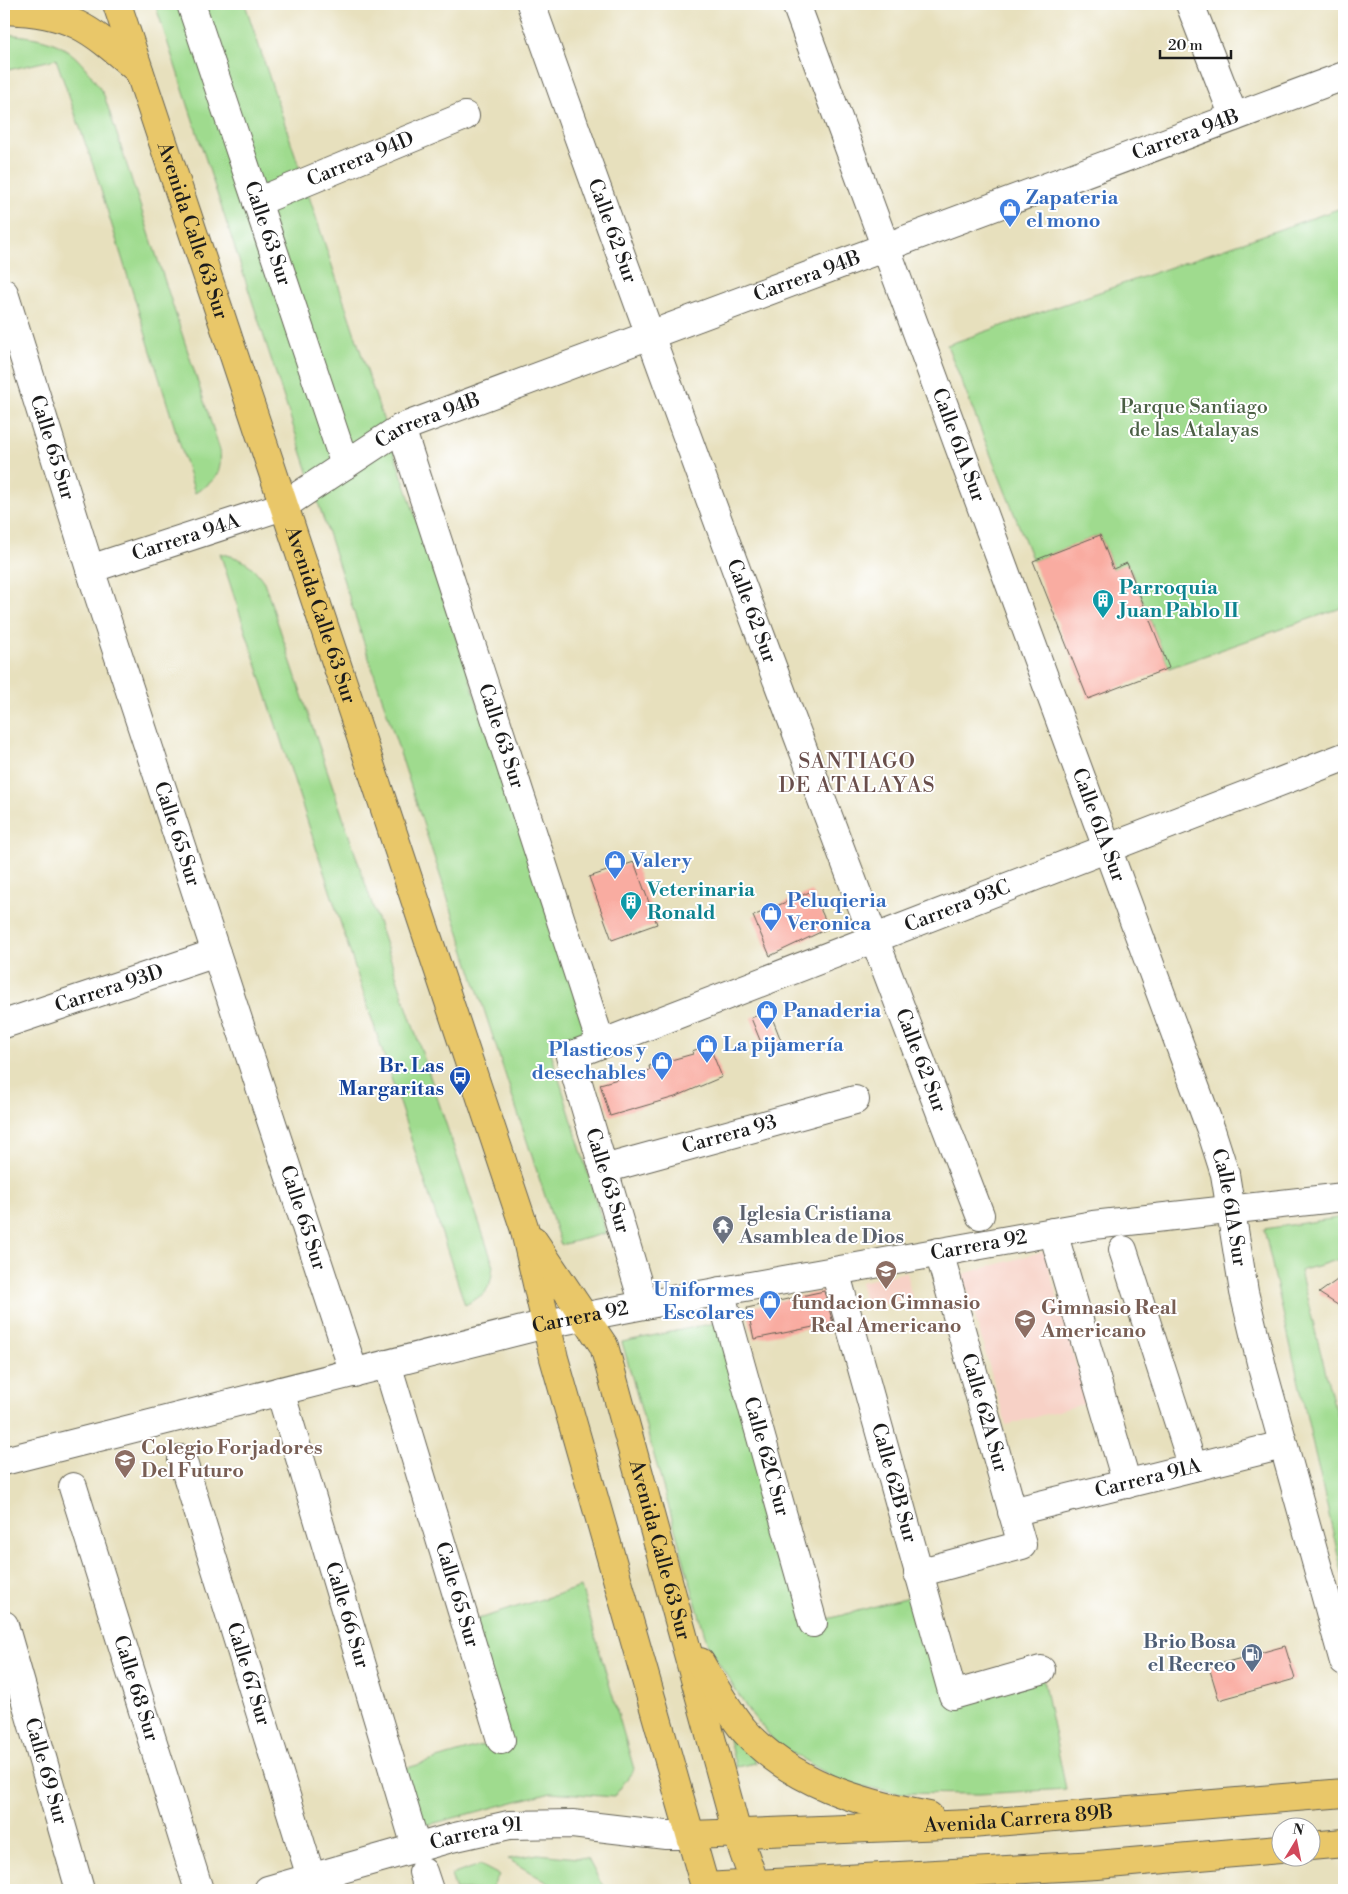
<svg xmlns="http://www.w3.org/2000/svg" width="1348" height="1894" font-family="'Libre Bodoni',serif">
	<style>
		.built { fill: #f7d1c6 }
		.green { fill: #9fdb8e; stroke: #5e7c55 }
		.building { fill: #f9aca1 }
		.lines { fill: none; stroke-linecap: round; stroke-linejoin: round }
		.minor-casing { stroke: #636154; stroke-width: 30 }
		.major-casing { stroke: #636154; stroke-width: 30 }
		.minor { stroke: #fff; stroke-width: 28 }
		.major { stroke: #e9c769; stroke-width: 28 }
		.labels { text-anchor: middle; dominant-baseline: central; stroke-width: 4; stroke-linejoin: round; paint-order: stroke }
		.street-label { font-size: 20px; fill: #1c1c1c; stroke: #fff }
		.shop-label { font-size: 20px; font-weight: bold; fill: #366cbe; stroke: #fff; text-anchor: start }
		.park-label { font-size: 20px; fill: #4a5f44; stroke: #fff }
		.culture-label { font-size: 20px; font-weight: bold; fill: #0d838f; stroke: #fff; text-anchor: start }
		.transit-label { font-size: 20px; font-weight: bold; fill: #164399; stroke: #fff; text-anchor: end }
		.worship-label { font-size: 20px; font-weight: bold; fill: #5b616d; stroke: #fff; text-anchor: start }
		.education-label { font-size: 20px; font-weight: bold; fill: #785e54; stroke: #fff; text-anchor: start }
		.service-label { font-size: 20px; font-weight: bold; fill: #4e5e75; stroke: #fff; text-anchor: end }
		.neighbourhood-label { font-size: 21px; letter-spacing: 1px; fill: #694e4b; stroke: #fff }
	</style>
	<rect width="100%" height="100%" fill="#fff"/>
	<filter id="ink" filterUnits="userSpaceOnUse"><feTurbulence type="fractalNoise" baseFrequency=".02" numOctaves="2"/><feDisplacementMap in="SourceGraphic" scale="10" xChannelSelector="R" yChannelSelector="G"/><feConvolveMatrix kernelMatrix="1 2 1 2 8 2 1 2 1" color-interpolation-filters="sRGB"/></filter>
	<filter id="wash" filterUnits="userSpaceOnUse"><feTurbulence type="fractalNoise" baseFrequency=".0096" numOctaves="4" result="noise"/><feDisplacementMap in="SourceGraphic" scale="20" xChannelSelector="R" yChannelSelector="G"/><feGaussianBlur stdDeviation="1.12" result="paint"/><feColorMatrix in="noise" values="0 0 0 0 0 0 0 0 0 0 0 0 0 0 0 0 0 1.4 0 .05"/><feComposite in="paint" operator="in"/></filter>
	<g filter="url(#wash)">
		<rect width="100%" height="100%" fill="#e7e0bd"/>
		<g class="built">
			<path d="M1044 1251 1087 1403 1006 1425 963 1274Z"/>
			<path d="M906 1272 912 1298 866 1308 860 1282Z"/>
		</g>
		<g class="green">
			<path d="M155 4H245L588 1035 550 1049 606 1233 561 1245Z"/>
			<path d="M4 34C60 38 75 48 104 95L220 450C222 475 216 480 195 493L95 171 56 59 4 71Z"/>
			<path d="M1344 207V607L1169 668 1128 564 1113 569 1100 535 1033 561 947 345Z"/>
			<path d="M220 553C243 559 250 562 264 582L493 1264C491 1289 488 1293 465 1305Z"/>
			<path d="M1344 1217V1258L1300 1271 1337 1417 1344 1416V1581L1264 1229Z"/>
			<path d="M729 1320 813 1623 924 1593 953 1695 1041 1670 1066 1789 979 1794 896 1793 841 1782 777 1744 748 1710 708 1646 622 1342Z"/>
			<path d="M581 1587 634 1769 614 1797 551 1792 420 1827 404 1769 501 1740 465 1623Z"/>
			<path d="M722 1714 756 1763 736 1767Z"/>
			<path d="M538 1854 588 1859 598 1878 608 1890H560L508 1859Z"/>
			<path d="M480 1865 499 1875 490 1890H456L451 1875Z"/>
		</g>
		<g id="blocks">
			<g class="building">
				<path d="M1100 535 1113 569 1127 563 1169 668 1088 699 1033 561Z"/>
				<path d="M634 862 657 924 612 940 589 877Z"/>
				<path d="M812 891 829 928 770 956 753 916Z"/>
				<path d="M769 1010 782 1043 764 1050 751 1018Z"/>
				<path d="M709 1045 722 1077 675 1097 610 1116 600 1084 650 1070 649 1066 693 1054 692 1051Z"/>
				<path d="M1344 1275V1309L1319 1293Z"/>
				<path d="M824 1291 833 1323 754 1339 747 1308Z"/>
				<path d="M1285 1646 1295 1679 1219 1700 1209 1667Z"/>
			</g>
		</g>
	</g>
	<g filter="url(#ink)">
		<use href="#blocks" fill-opacity="0" stroke="#636154" stroke-width="1"/>
		<g class="lines">
			<g class="minor-casing">
				<g id="minor">
					<path id="s1" d="M191 4 345 465"/>
					<path id="s2" d="M531 4C675 410 825 813 980 1215"/>
					<path id="s3" d="M796 4 1211 1130 1225 1174 1244 1292 1263 1371 1344 1662"/>
					<path d="M1190 4 1234 117"/>
					<path id="s4" d="M257 202 465 116"/>
					<path id="s5" d="M4 293 90 569 354 1373"/>
					<path id="s6" d="M401 428 601 1044"/>
					<path id="s7" d="M90 569 283 506 401 428 1344 76"/>
					<path id="s8" d="M4 1024 216 953"/>
					<path id="s9" d="M604 1169 855 1100"/>
					<path d="M1053 1232 1127 1484"/>
					<path d="M1123 1250 1193 1467"/>
					<path id="s10" d="M835 1271 953 1695 1041 1670"/>
					<path id="s11" d="M720 1291 813 1623"/>
					<path id="s12" d="M644 1305 570 1056 1344 757"/>
					<path id="s13" d="M387 1364 501 1740"/>
					<path id="s14" d="M280 1391 414 1840"/>
					<path id="s15" d="M182 1459 315 1890"/>
					<path id="s16" d="M4 1461 546 1324 644 1305 1093 1225 1344 1197"/>
					<path id="s17" d="M73 1487 199 1890"/>
					<path id="s18" d="M1012 1512 1283 1445"/>
					<path d="M918 1573 1022 1545 939 1252"/>
					<path id="s19" d="M4 1625 80 1890"/>
					<path d="M423 1872 429 1890"/>
					<path id="s20" d="M268 1890 451 1838 509 1825 572 1824 666 1835H691"/>
				</g>
			</g>
			<g class="major-casing">
				<g id="major">
					<path id="s21" d="M117 4 524 1227 554 1358 706 1890"/>
					<path d="M4 10C73 13 88 27 139 71"/>
					<path id="s22" d="M533 1240 604 1346 737 1833 757 1890"/>
					<path d="M700 1662C713 1684 726 1708 743 1729 790 1783 860 1803 929 1816"/>
					<path id="s23" d="M691 1835 971 1824 1344 1793"/>
					<path d="M1310 1846 1344 1843"/>
					<path d="M705 1887 1097 1865 1280 1849"/>
				</g>
			</g>
			<use href="#minor" class="minor"/>
			<use href="#major" class="major"/>
		</g>
	</g>
	<defs>
		<g id="shop-pin" transform="scale(1.125)"><path d="M0 17L-7.5 6A9.5 9.5 0 1 1 7.5 6Z" fill="#3f7fe0" stroke="#fff"/><path d="M-5-2.5h2.3a2.7 3.5 0 0 1 5.4 0H5L5.5 6h-11ZM-1.5-2.5h3a1.5 2.3 0 0 0-3 0Z" fill="#fff"/></g>
		<g id="building-pin" transform="scale(1.125)"><path d="M0 17L-7.5 6A9.5 9.5 0 1 1 7.5 6Z" fill="#0f9aa8" stroke="#fff"/><path d="M-4-6H4V6H1V3H-1V6H-4ZM-2.5-4.3h1.7v1.8h-1.7ZM.8-4.3h1.7v1.8H.8ZM-2.5-1h1.7V.8h-1.7ZM.8-1h1.7V.8H.8Z" fill="#fff"/></g>
		<g id="bus-pin" transform="scale(1.125)"><path d="M0 17L-7.5 6A9.5 9.5 0 1 1 7.5 6Z" fill="#1a4fb4" stroke="#fff"/><path d="M-5-6H5V4H4V6H2V4H-2V6H-4V4H-5ZM-3.5-4V0h7V-4ZM-3.5 1.2v1.5H-2V1.2ZM2 1.2v1.5H3.5V1.2Z" fill="#fff"/></g>
		<g id="temple-pin" transform="scale(1.125)"><path d="M0 17L-7.5 6A9.5 9.5 0 1 1 7.5 6Z" fill="#6b7280" stroke="#fff"/><path d="M0-6L5-2H3V0L6.5 2.5H4V6H1.5V3h-3V6H-4V2.5H-6.5L-3 0V-2H-5Z" fill="#fff"/></g>
		<g id="school-pin" transform="scale(1.125)"><path d="M0 17L-7.5 6A9.5 9.5 0 1 1 7.5 6Z" fill="#8d6e63" stroke="#fff"/><path d="M0-5L7-2L0 1L-7-2ZM-4 1L0 2.5L4 1V4Q0 6-4 4Z" fill="#fff"/></g>
		<g id="fuel-pin" transform="scale(1.125)"><path d="M0 17L-7.5 6A9.5 9.5 0 1 1 7.5 6Z" fill="#5c6f8a" stroke="#fff"/><path d="M-5.5-6h7V0h2V4h1.3V-2.5L3-4.5l.8-.8L6-3V5H2.5V1h-1V6h-7ZM-4.2-4.7v3.2H.2V-4.7Z" fill="#fff"/></g>
	</defs>
	<g fill-rule="evenodd">
		<use href="#shop-pin" x="1010" y="209"/>
		<use href="#building-pin" x="1103" y="600"/>
		<use href="#shop-pin" x="615" y="861"/>
		<use href="#building-pin" x="631" y="902"/>
		<use href="#shop-pin" x="771" y="913"/>
		<use href="#shop-pin" x="767" y="1011"/>
		<use href="#shop-pin" x="707" y="1045"/>
		<use href="#shop-pin" x="662" y="1062"/>
		<use href="#bus-pin" x="460" y="1077"/>
		<use href="#temple-pin" x="723" y="1226"/>
		<use href="#school-pin" x="886" y="1271"/>
		<use href="#shop-pin" x="770" y="1301"/>
		<use href="#school-pin" x="1025" y="1320"/>
		<use href="#school-pin" x="125" y="1460"/>
		<use href="#fuel-pin" x="1252" y="1654"/>
	</g>
	<g class="labels">
		<g class="street-label">
			<text stroke="none"><textPath href="#s7" startOffset="1182">Carrera 94B</textPath></text>
			<text stroke="none"><textPath href="#s4" startOffset="112">Carrera 94D</textPath></text>
			<text stroke="none"><textPath href="#s21" startOffset="239">Avenida Calle 63 Sur</textPath></text>
			<text stroke="none"><textPath href="#s2" startOffset="241">Calle 62 Sur</textPath></text>
			<text stroke="none"><textPath href="#s1" startOffset="242">Calle 63 Sur</textPath></text>
			<text stroke="none"><textPath href="#s7" startOffset="778">Carrera 94B</textPath></text>
			<text stroke="none"><textPath href="#s7" startOffset="372">Carrera 94B</textPath></text>
			<text stroke="none"><textPath href="#s3" startOffset="470">Calle 61A Sur</textPath></text>
			<text stroke="none"><textPath href="#s5" startOffset="162">Calle 65 Sur</textPath></text>
			<text stroke="none"><textPath href="#s7" startOffset="101">Carrera 94A</textPath></text>
			<text stroke="none"><textPath href="#s2" startOffset="646">Calle 62 Sur</textPath></text>
			<text stroke="none"><textPath href="#s21" startOffset="644">Avenida Calle 63 Sur</textPath></text>
			<text stroke="none"><textPath href="#s6" startOffset="324">Calle 63 Sur</textPath></text>
			<text stroke="none"><textPath href="#s3" startOffset="875">Calle 61A Sur</textPath></text>
			<text stroke="none"><textPath href="#s5" startOffset="568">Calle 65 Sur</textPath></text>
			<text stroke="none"><textPath href="#s12" startOffset="675">Carrera 93C</textPath></text>
			<text stroke="none"><textPath href="#s8" startOffset="111">Carrera 93D</textPath></text>
			<text stroke="none"><textPath href="#s2" startOffset="1126">Calle 62 Sur</textPath></text>
			<text stroke="none"><textPath href="#s9" startOffset="130">Carrera 93</textPath></text>
			<text transform="translate(607 1181) rotate(73)">Calle 63 Sur</text>
			<text stroke="none"><textPath href="#s3" startOffset="1280">Calle 61A Sur</textPath></text>
			<text stroke="none"><textPath href="#s5" startOffset="972">Calle 65 Sur</textPath></text>
			<text stroke="none"><textPath href="#s16" startOffset="999">Carrera 92</textPath></text>
			<text stroke="none"><textPath href="#s16" startOffset="594">Carrera 92</textPath></text>
			<text transform="translate(984 1413) rotate(74)">Calle 62A Sur</text>
			<text stroke="none"><textPath href="#s11" startOffset="172">Calle 62C Sur</textPath></text>
			<text stroke="none"><textPath href="#s18" startOffset="140">Carrera 91A</textPath></text>
			<text stroke="none"><textPath href="#s10" startOffset="220">Calle 62B Sur</textPath></text>
			<text stroke="none"><textPath href="#s22" startOffset="339">Avenida Calle 63 Sur</textPath></text>
			<text stroke="none"><textPath href="#s13" startOffset="241">Calle 65 Sur</textPath></text>
			<text stroke="none"><textPath href="#s14" startOffset="234">Calle 66 Sur</textPath></text>
			<text stroke="none"><textPath href="#s15" startOffset="225">Calle 67 Sur</textPath></text>
			<text stroke="none"><textPath href="#s17" startOffset="211">Calle 68 Sur</textPath></text>
			<text stroke="none"><textPath href="#s19" startOffset="152">Calle 69 Sur</textPath></text>
			<text stroke="none"><textPath href="#s23" startOffset="328">Avenida Carrera 89B</textPath></text>
			<text stroke="none"><textPath href="#s20" startOffset="216">Carrera 91</textPath></text>
		</g>
		<g class="shop-label">
			<text x="1026" y="198">Zapateria<tspan x="1026" dy="23">el mono</tspan></text>
			<text x="631" y="861">Valery</text>
			<text x="787" y="901">Peluqieria<tspan x="787" dy="23">Veronica</tspan></text>
			<text x="783" y="1011">Panaderia</text>
			<text x="723" y="1045">La pijamería</text>
			<text x="646" y="1050" text-anchor="end">Plasticos y<tspan x="646" dy="23">desechables</tspan></text>
			<text x="754" y="1290" text-anchor="end">Uniformes<tspan x="754" dy="23">Escolares</tspan></text>
		</g>
		<g class="park-label">
			<text x="1194" y="407">Parque Santiago<tspan x="1194" dy="23">de las Atalayas</tspan></text>
		</g>
		<g class="culture-label">
			<text x="1119" y="588">Parroquia<tspan x="1119" dy="23">Juan Pablo II</tspan></text>
			<text x="647" y="890">Veterinaria<tspan x="647" dy="23">Ronald</tspan></text>
		</g>
		<g class="transit-label">
			<text x="444" y="1066">Br. Las<tspan x="444" dy="23">Margaritas</tspan></text>
		</g>
		<g class="worship-label">
			<text x="739" y="1214">Iglesia Cristiana<tspan x="739" dy="23">Asamblea de Dios</tspan></text>
		</g>
		<g class="education-label">
			<text x="886" y="1303" text-anchor="middle">fundacion Gimnasio<tspan x="886" dy="23">Real Americano</tspan></text>
			<text x="1041" y="1308">Gimnasio Real<tspan x="1041" dy="23">Americano</tspan></text>
			<text x="141" y="1448">Colegio Forjadores<tspan x="141" dy="23">Del Futuro</tspan></text>
		</g>
		<g class="service-label">
			<text x="1236" y="1642">Brio Bosa<tspan x="1236" dy="23">el Recreo</tspan></text>
		</g>
		<g class="neighbourhood-label">
			<text x="857" y="762">SANTIAGO<tspan x="857" dy="24">DE ATALAYAS</tspan></text>
		</g>
	</g>
	<rect width="1348" height="1894" fill="none" stroke="#fff" stroke-width="20"/>
	<g transform="translate(1296 1842) rotate(10)"><circle r="24" fill="#ffffff" stroke="#a4a4a4"/>
	<path d="M0-4L9 19L0 12L-9 19Z" fill="#d1495b"/>
	<text y="-8" font-size="14" font-weight="bold" text-anchor="middle" fill="#1c1c1c">N</text>
	</g>
	<path d="M1160 50v8h71v-8" fill="none" stroke="#1c1c1c" stroke-width="2.5"/>
	<text x="1168" y="50" font-size="15" fill="#1c1c1c" stroke="#ffffff" stroke-width="4" paint-order="stroke">20 m</text>
</svg>
